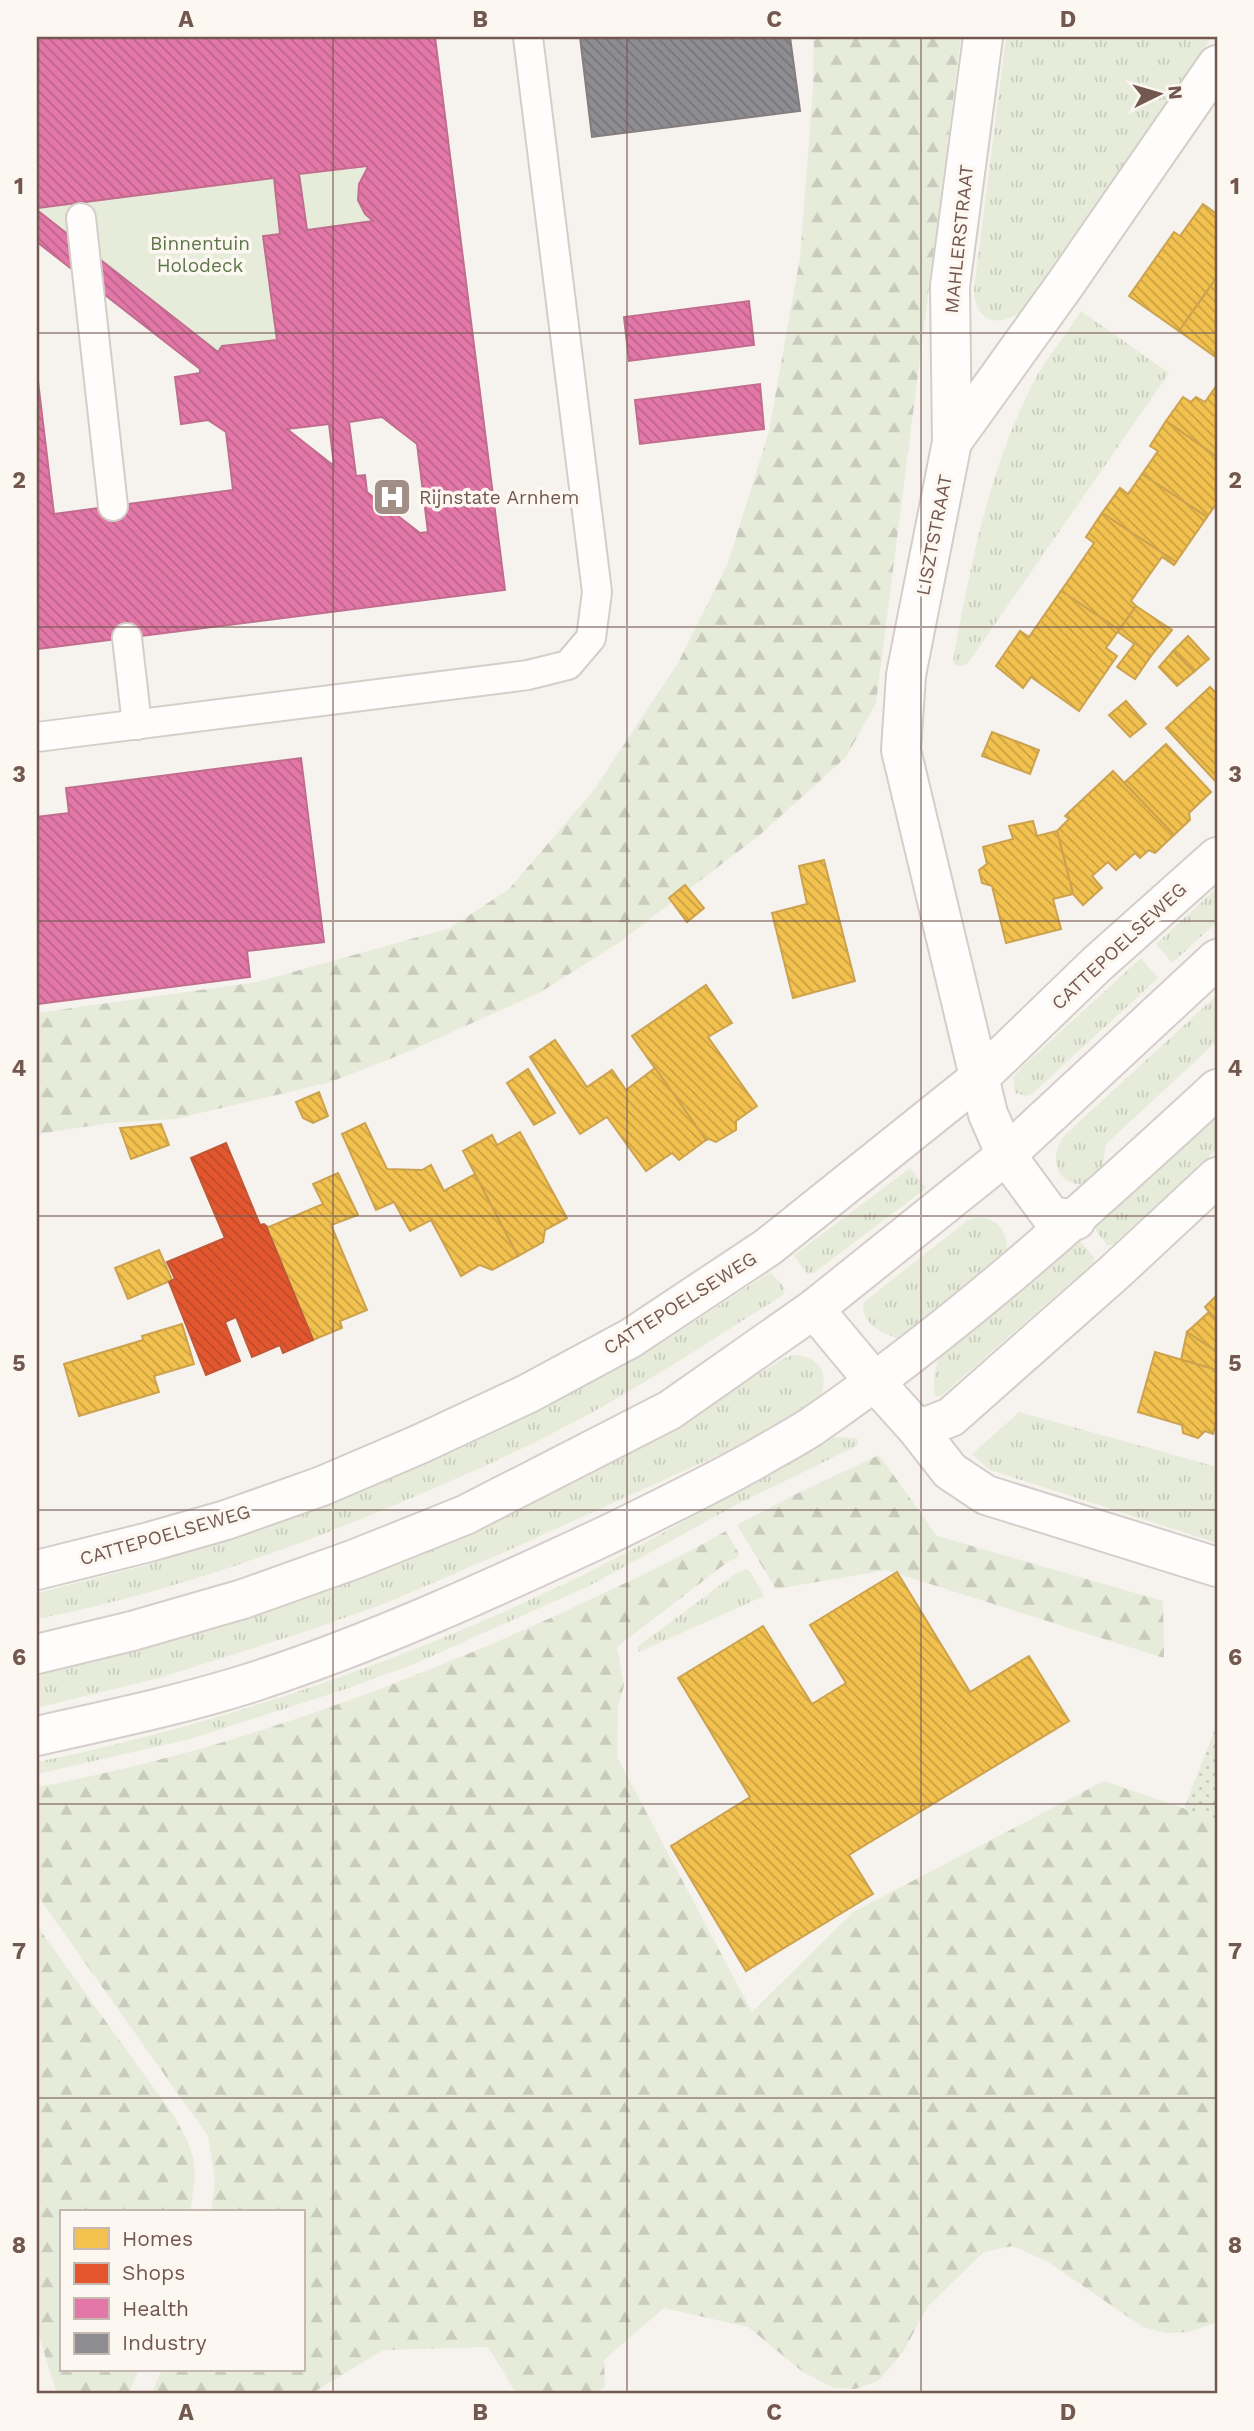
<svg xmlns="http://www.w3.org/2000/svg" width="1254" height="2431" font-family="'Work Sans',sans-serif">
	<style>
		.grass { fill: url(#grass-tufts) }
		.forest { fill: url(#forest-firs) }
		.park { fill: url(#park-dots) }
		.garden { fill: #e7ecda }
		.homes { fill: url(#homes-back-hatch); stroke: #cca24f; stroke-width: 2 }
		.shops { fill: url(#shops-back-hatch); stroke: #c25738; stroke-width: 2 }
		.health { fill: url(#health-back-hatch); stroke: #c16e8e; stroke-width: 2; fill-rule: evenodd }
		.industry { fill: url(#industry-back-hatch); stroke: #857d7e; stroke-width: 2 }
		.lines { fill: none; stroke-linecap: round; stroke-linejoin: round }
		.lane-casing { stroke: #d4cec9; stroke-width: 32 }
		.street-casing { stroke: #d4cec9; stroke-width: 42 }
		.secondary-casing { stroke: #d6ceca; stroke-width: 42 }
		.lane { stroke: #fefdfc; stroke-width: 28 }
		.street { stroke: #fefdfc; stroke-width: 38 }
		.secondary { stroke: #fefdfc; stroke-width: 38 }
		.grid { fill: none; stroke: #735850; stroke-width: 2; stroke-opacity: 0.55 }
		.labels { text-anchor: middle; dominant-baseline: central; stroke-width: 7; stroke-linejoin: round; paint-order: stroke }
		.street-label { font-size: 19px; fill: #735850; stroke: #fdf7f1 }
		.park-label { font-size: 19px; fill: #5e774a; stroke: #fdf7f1 }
		.poi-label { font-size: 19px; fill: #735850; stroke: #fdf7f1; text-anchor: start }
		.neatline { fill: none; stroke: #735850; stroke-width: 2.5 }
		.grid-label { font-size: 23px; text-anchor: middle; font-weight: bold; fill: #735850 }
	</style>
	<defs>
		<pattern id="grass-tufts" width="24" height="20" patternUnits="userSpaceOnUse" patternTransform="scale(1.75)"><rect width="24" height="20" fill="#e7ecda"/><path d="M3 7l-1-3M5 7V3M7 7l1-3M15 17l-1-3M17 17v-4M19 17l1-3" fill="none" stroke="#c9ccbd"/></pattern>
		<pattern id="forest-firs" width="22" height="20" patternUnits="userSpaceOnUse" patternTransform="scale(1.75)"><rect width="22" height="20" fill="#e7ecda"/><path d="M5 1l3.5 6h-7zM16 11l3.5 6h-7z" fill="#c9ccbd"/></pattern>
		<pattern id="park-dots" width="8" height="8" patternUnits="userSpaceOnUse" patternTransform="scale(1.75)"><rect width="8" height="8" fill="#e7ecda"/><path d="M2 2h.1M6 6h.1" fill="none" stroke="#c9ccbd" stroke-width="1.8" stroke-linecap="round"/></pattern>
		<pattern id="homes-back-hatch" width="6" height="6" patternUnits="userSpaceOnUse" patternTransform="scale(1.75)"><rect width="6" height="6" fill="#f2c14e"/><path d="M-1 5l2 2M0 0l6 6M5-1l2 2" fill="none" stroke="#c8a043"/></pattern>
		<pattern id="shops-back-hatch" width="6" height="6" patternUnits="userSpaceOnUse" patternTransform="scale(1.75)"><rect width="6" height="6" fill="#e4572e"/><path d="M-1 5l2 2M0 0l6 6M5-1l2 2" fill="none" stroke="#bd4b2a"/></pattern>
		<pattern id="health-back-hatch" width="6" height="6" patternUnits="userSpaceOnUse" patternTransform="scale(1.75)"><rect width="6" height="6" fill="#e377a8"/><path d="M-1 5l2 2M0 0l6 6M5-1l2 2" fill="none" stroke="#bc648b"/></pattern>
		<pattern id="industry-back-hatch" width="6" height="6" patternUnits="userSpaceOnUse" patternTransform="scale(1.75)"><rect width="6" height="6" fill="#8d8d92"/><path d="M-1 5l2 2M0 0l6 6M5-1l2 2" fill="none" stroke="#78767a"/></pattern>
	</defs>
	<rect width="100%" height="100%" fill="#f6f2ee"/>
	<g class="grass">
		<path d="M1006 37H1212L1020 312C997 329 974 320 974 290Z"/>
		<path d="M1081 311 1169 373 968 663 962 666H956L953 661C970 566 989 469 1033 383 1046 358 1066 335 1081 311Z"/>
		<path d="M1217 888V922L1172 963 1156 944Z"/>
		<path d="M1141 958 1158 978 1032 1094 1027 1096 1015 1093 1013 1078 1022 1067Z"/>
		<path d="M1217 995V1041L1106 1144 1101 1177C1068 1199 1041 1165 1065 1135Z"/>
		<path d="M1217 1113V1149L1114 1244 1108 1246 1096 1231 1095 1226Z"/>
		<path d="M910 1168 926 1188 814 1273 807 1274 794 1255Z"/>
		<path d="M979 1217C1001 1220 1008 1233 1007 1255L900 1338C884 1337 858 1321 864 1302L968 1220Z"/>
		<path d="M1079 1240 1094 1257 1093 1263 941 1396 938 1397 934 1395C933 1376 935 1365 944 1349Z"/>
		<path d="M770 1272 785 1288 783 1295C708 1342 634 1392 555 1432 513 1454 469 1473 425 1492 301 1546 170 1593 37 1619V1593L143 1566 232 1539 340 1501 457 1450 538 1411 645 1354Z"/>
		<path d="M793 1355C823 1356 832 1379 816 1403L745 1443 498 1555 386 1603 307 1631 162 1677 37 1708V1673L88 1663 235 1621 331 1588 473 1530 693 1415 783 1359Z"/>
		<path d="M1019 1412 1217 1467V1543L990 1470 972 1454Z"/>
		<path d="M834 1437 857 1438 858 1445 738 1504 589 1586 414 1664 343 1690 190 1739 37 1774V1762C227 1723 410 1659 585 1574 635 1549 685 1521 733 1493 766 1474 798 1447 834 1437Z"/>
		<path d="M746 1569 751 1573 764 1596 639 1652 637 1647 735 1574Z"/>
	</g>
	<g class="forest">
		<path d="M814 37H961L876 703 846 757 761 834 617 944 539 993 412 1050 331 1082 175 1119 110 1123 37 1134V1013L257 982 450 928 509 889 594 790 678 663 728 563 769 431 800 258 813 90Z"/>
		<path d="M879 1455 937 1536 1163 1601 1164 1658 886 1570 776 1589 737 1525 796 1494Z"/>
		<path d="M726 1531 738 1552 739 1557 729 1561 617 1647 624 1685 618 1708 617 1757 752 2012 853 1912 1104 1781 1212 1818 1217 1823V2322L1189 2332 1166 2333 1143 2327 1048 2262 1013 2246 984 2252 928 2306 903 2352 878 2381 855 2389 834 2388 803 2372 748 2327 664 2308 604 2360 605 2387 594 2394H517L488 2347 383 2350 317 2390 315 2394H151L162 2370H303V2212H211L215 2180 208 2136 37 1895V1787C216 1754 389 1691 555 1616 612 1589 671 1563 726 1531Z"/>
		<path d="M37 1926 174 2116 187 2140 194 2160 195 2178 190 2212H61V2370H139L128 2394H57L37 2329Z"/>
	</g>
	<path class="park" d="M1217 1724V1823L1212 1818 1184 1809Z"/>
	<path class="garden" d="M367 166C366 172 362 175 360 181 354 197 361 211 373 221L263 236 277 340 222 346 218 352 37 210V208Z"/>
	<g class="homes">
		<path d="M1203 204 1217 214V277L1179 331 1129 296 1174 232 1180 236Z"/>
		<path d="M1217 277V358L1179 331Z"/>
		<path d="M1217 385V457L1166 421 1183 397 1191 402 1196 397 1205 402Z"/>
		<path d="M1166 421 1217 457V503L1207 517 1142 474 1158 451 1150 446Z"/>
		<path d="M1142 474 1207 517 1176 562 1102 513 1120 488 1128 494Z"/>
		<path d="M1102 513 1176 562 1174 565 1162 557 1131 601 1136 606 1119 630 1061 591 1094 543 1086 537Z"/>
		<path d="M1061 591 1119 630 1106 648 1117 656 1079 711 1031 677 1023 688 996 666 1020 631 1029 637Z"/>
		<path d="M1136 606 1172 630 1151 656 1118 632Z"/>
		<path d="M1188 636 1209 659 1194 672 1173 651Z"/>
		<path d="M1135 643 1151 656 1135 679 1117 667Z"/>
		<path d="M1173 651 1194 672 1177 686 1159 667Z"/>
		<path d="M1210 687 1217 694V783L1166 728Z"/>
		<path d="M1126 701 1146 724 1130 737 1109 715Z"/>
		<path d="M992 732 1039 750 1030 774 982 756Z"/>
		<path d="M1166 744 1211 792 1189 813 1190 820 1174 835 1124 783Z"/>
		<path d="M1113 771 1174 835 1155 853 1149 850 1140 858 1135 853 1116 870 1108 862 1092 876 1102 888 1083 905 1073 894 1057 831 1069 819 1065 816Z"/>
		<path d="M1033 821 1037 836 1057 831 1073 894 1053 899 1061 929 1006 943 992 886 982 883 979 870 987 864 983 847 1013 839 1009 826Z"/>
		<path d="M824 860 855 981 793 998 772 913 807 904 799 866Z"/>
		<path d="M685 885 704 908 687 922 669 898Z"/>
		<path d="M706 985 732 1023 708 1037 757 1106 736 1121V1130L716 1142 709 1139 706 1140 632 1036Z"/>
		<path d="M555 1040 587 1087 612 1070 626 1090 655 1068 706 1140 679 1160 672 1153 646 1171 607 1117 580 1134 530 1057Z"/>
		<path d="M528 1069 555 1113 534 1125 507 1083Z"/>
		<path d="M319 1092 328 1116 313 1123 303 1118 296 1102Z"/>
		<path d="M365 1123 387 1169 422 1170 431 1165 444 1191 475 1174 518 1256 492 1270 480 1265 461 1276 431 1220 410 1231 394 1202 376 1210 342 1134Z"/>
		<path d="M161 1124 169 1145 131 1159 120 1128Z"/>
		<path d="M520 1132 567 1218 545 1230 543 1242 518 1256 463 1151 492 1135 497 1145Z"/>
		<path d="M338 1173 358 1215 331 1225 367 1310 340 1321 342 1328 313 1340 266 1226 269 1227 323 1204 313 1184Z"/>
		<path d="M159 1250 172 1280 128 1299 115 1268Z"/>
		<path d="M1217 1295V1321L1205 1307Z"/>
		<path d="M1209 1312 1217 1321V1352L1187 1332Z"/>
		<path d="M182 1324 194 1364 154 1376 159 1392 79 1416 64 1364 143 1340 142 1336Z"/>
		<path d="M1187 1332 1217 1352V1370L1181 1360Z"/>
		<path d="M1155 1352 1217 1370V1419L1213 1434 1205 1431 1198 1438 1183 1433 1182 1425 1138 1412Z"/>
		<path d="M897 1572 970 1692 1029 1656 1069 1721 849 1855 873 1894 746 1971 671 1846 750 1797 678 1678 763 1626 812 1704 846 1683 810 1625Z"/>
	</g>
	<path class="shops" d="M226 1143 260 1225 264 1224 266 1226 313 1340 283 1353 280 1345 252 1357 236 1317 225 1322 240 1361 206 1375 169 1282 175 1279 167 1262 225 1238 191 1158Z"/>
	<g class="health">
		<path d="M37 37H435L505 590 37 649V373L54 514 233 490 226 432 208 420 181 424 175 377 200 373V369L37 242V210L218 352 222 346 277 340 263 236 280 234 274 178 37 208ZM367 166V169L359 184 358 200 365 214 373 221 307 230 299 174ZM382 417 417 444 428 532 420 533 367 492 365 475 356 476 349 422ZM329 424 334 466 287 429Z"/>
		<path d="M749 301 754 345 629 361 624 317Z"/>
		<path d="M760 384 764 429 640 444 635 400Z"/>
		<path d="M301 758 324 942 247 951 250 977 37 1004V817L69 813 66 788Z"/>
	</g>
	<path class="industry" d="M580 37H790L800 111 592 137Z"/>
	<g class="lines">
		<g class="lane-casing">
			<g id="lane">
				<path d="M81 218 113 506"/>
				<path d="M127 638 137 725"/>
				<path d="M37 737 528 675 568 665 591 638 597 592 528 37"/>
			</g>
		</g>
		<g class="street-casing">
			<g id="street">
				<path d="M952 442 950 286 983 37"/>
				<path d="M1006 1155 988 1114 901 750 906 675 952 442 1064 286 1217 65"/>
				<path d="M874 1381 918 1430 950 1471 986 1495 1217 1567"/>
				<path d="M918 1430 951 1417 1116 1271 1217 1177"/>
				<path d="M37 1570 149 1542 226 1520 322 1486 420 1444 527 1394 631 1338 768 1247 979 1078 1097 964 1217 857"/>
			</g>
		</g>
		<g class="secondary-casing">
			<g id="secondary">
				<path d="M1006 1155 1051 1216 1076 1220"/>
				<path d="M814 1309 874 1381"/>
				<path d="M37 1654 132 1631 243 1599 355 1559 465 1515 670 1410 814 1309 1006 1155 1217 959"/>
				<path d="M37 1736C108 1720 180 1705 250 1683 371 1644 489 1590 605 1536 656 1511 708 1486 758 1458 775 1448 794 1438 811 1427 957 1327 1087 1209 1217 1089"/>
			</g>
		</g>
		<use href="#lane" class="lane"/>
		<use href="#street" class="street"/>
		<use href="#secondary" class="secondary"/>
	</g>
	<path class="grid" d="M333 37V2394M627 37V2394M921 37V2394M37 333H1217M37 627H1217M37 921H1217M37 1216H1217M37 1510H1217M37 1804H1217M37 2098H1217"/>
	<defs>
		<g id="hospital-square" transform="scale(2.0125)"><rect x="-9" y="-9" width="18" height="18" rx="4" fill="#a18e87" stroke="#fdf7f1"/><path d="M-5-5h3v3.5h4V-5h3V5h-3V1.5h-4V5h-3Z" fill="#fff"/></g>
	</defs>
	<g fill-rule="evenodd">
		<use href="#hospital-square" x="392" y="497"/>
	</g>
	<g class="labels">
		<g class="street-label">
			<text transform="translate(959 239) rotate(-84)">MAHLERSTRAAT</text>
			<text transform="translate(934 535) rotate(-79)">LISZTSTRAAT</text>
			<text transform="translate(1119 946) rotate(-43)">CATTEPOELSEWEG</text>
			<text transform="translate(680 1303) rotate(-32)">CATTEPOELSEWEG</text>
			<text transform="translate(165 1535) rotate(-16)">CATTEPOELSEWEG</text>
		</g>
		<g class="park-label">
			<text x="200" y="243">Binnentuin<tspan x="200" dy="22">Holodeck</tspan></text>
		</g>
		<g class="poi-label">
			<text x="419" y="497">Rijnstate Arnhem</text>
		</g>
	</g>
	<rect width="1254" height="2431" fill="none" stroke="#fdf7f1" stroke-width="77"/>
	<rect x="60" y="2210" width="245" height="161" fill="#fdf7f1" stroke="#c6b7b1" stroke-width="2"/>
	<rect x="74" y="2228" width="35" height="21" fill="#f2c14e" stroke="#c6b7b1" stroke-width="2"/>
	<text x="122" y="2246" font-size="21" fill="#735850">Homes</text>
	<rect x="74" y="2263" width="35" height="21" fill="#e4572e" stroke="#c6b7b1" stroke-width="2"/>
	<text x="122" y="2280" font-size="21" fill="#735850">Shops</text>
	<rect x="74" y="2298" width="35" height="21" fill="#e377a8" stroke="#c6b7b1" stroke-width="2"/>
	<text x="122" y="2316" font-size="21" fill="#735850">Health</text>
	<rect x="74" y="2333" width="35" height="21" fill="#8d8d92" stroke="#c6b7b1" stroke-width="2"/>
	<text x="122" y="2350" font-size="21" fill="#735850">Industry</text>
	<g transform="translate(1159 94) rotate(85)" stroke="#fdf7f1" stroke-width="5" paint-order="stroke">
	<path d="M0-5L12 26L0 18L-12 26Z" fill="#735850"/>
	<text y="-10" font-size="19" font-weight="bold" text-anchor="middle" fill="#735850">N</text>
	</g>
	<rect x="38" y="38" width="1178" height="2354" class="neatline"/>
	<g class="grid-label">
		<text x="186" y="27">A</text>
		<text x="480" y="27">B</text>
		<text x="774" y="27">C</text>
		<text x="1068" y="27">D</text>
		<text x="19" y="194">1</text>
		<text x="1235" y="194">1</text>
		<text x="19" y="488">2</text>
		<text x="1235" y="488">2</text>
		<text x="19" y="782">3</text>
		<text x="1235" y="782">3</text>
		<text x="19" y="1076">4</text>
		<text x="1235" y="1076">4</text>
		<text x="19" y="1371">5</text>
		<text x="1235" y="1371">5</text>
		<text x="19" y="1665">6</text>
		<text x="1235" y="1665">6</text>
		<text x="19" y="1959">7</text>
		<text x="1235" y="1959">7</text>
		<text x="19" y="2253">8</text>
		<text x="1235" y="2253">8</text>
		<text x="186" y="2420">A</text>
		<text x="480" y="2420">B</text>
		<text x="774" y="2420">C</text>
		<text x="1068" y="2420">D</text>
	</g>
</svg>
